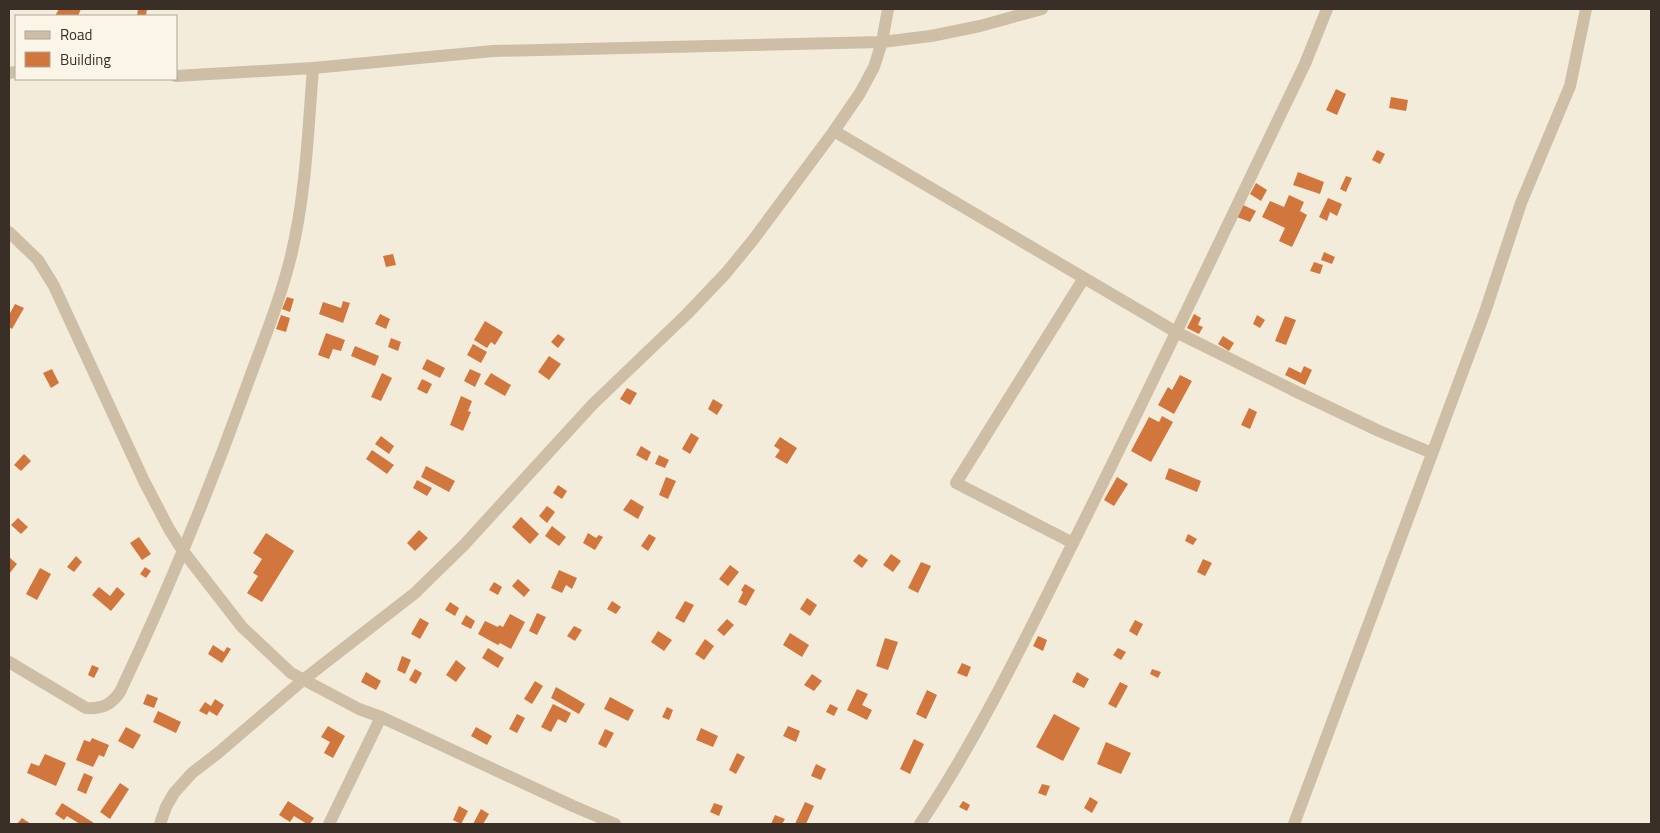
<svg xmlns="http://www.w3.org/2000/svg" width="1660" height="833" font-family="'Titillium Web',sans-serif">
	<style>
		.building { fill: #d1763c }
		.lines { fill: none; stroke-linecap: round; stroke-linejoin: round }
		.street { stroke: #cebea5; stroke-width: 12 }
	</style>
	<rect width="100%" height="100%" fill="#f4ecdb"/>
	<g class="building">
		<path d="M59 9H81L78 16H55Z"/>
		<path d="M138 9H147L146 16H137Z"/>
		<path d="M1336 89 1346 94 1337 115 1326 110Z"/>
		<path d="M1391 97 1408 100 1406 111 1389 108Z"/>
		<path d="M1377 150 1385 154 1380 164 1372 160Z"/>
		<path d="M1298 172 1324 182 1320 194 1293 185Z"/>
		<path d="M1346 176 1352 178 1346 192 1340 189Z"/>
		<path d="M1256 183 1267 190 1261 201 1250 194Z"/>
		<path d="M1289 195 1304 202 1300 211 1307 215 1292 247 1279 241 1285 228 1262 217 1270 201 1284 207Z"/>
		<path d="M1328 198 1342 204 1337 216 1330 212 1327 221 1319 217Z"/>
		<path d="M1243 205 1256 211 1250 222 1237 217Z"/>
		<path d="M1324 252 1335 257 1332 264 1321 260Z"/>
		<path d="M393 254 396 265 386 267 383 256Z"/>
		<path d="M1314 262 1323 265 1320 274 1310 271Z"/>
		<path d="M287 297 294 299 290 312 282 309Z"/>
		<path d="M343 301 350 303 343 323 319 314 323 302 341 308Z"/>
		<path d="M15 304 24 308 12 329 9 327V315Z"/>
		<path d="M380 314 390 319 386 329 375 324Z"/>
		<path d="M1194 314 1201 318 1198 325 1203 327 1199 334 1187 328Z"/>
		<path d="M281 315 290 318 286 332 276 329Z"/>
		<path d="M1257 315 1265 320 1260 328 1253 324Z"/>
		<path d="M1285 316 1296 320 1286 345 1275 341Z"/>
		<path d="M485 321 503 332 495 345 491 342 487 348 474 340Z"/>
		<path d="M326 333 345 340 341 351 333 349 329 359 318 355Z"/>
		<path d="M558 334 565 339 558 348 551 342Z"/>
		<path d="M1223 336 1234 343 1229 351 1218 344Z"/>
		<path d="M391 338 401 342 398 351 388 347Z"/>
		<path d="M473 344 487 352 481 363 467 355Z"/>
		<path d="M355 346 379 356 375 366 351 356Z"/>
		<path d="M549 356 561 364 549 380 538 372Z"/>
		<path d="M427 359 445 368 440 378 422 369Z"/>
		<path d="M1304 366 1312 370 1305 385 1285 375 1289 367 1301 373Z"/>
		<path d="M52 369 59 383 51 388 43 373Z"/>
		<path d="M470 369 481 374 475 387 464 381Z"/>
		<path d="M382 373 392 378 381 401 371 397Z"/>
		<path d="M491 373 511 385 505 396 484 384Z"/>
		<path d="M1180 375 1192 381 1174 414 1158 405 1168 387 1172 390Z"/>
		<path d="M422 379 432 384 427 394 417 389Z"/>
		<path d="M627 388 637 393 630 405 620 399Z"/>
		<path d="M461 396 472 401 468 411 471 412 463 431 450 425Z"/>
		<path d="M713 399 723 405 717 415 708 409Z"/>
		<path d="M1249 408 1257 412 1250 429 1241 425Z"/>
		<path d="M1162 416 1173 422 1151 462 1131 451 1149 417 1159 422Z"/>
		<path d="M691 433 699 438 690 454 682 449Z"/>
		<path d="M381 436 394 446 389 454 375 444Z"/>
		<path d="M780 437 797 448 787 464 775 457 780 450 774 446Z"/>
		<path d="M641 446 651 452 647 461 636 455Z"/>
		<path d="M372 450 394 465 387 474 366 459Z"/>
		<path d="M24 454 31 461 21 471 14 465Z"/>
		<path d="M659 455 669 460 665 468 655 464Z"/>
		<path d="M426 466 455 481 449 492 421 477Z"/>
		<path d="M1169 468 1201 481 1197 492 1165 479Z"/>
		<path d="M666 477 676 481 668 499 659 495Z"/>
		<path d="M1117 477 1128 484 1114 506 1104 500Z"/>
		<path d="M417 480 432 488 427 496 413 488Z"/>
		<path d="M558 485 567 491 562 499 553 493Z"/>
		<path d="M631 499 644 507 638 519 623 510Z"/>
		<path d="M547 506 555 512 547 523 539 516Z"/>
		<path d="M521 517 539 534 530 544 512 527Z"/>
		<path d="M18 518 28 527 21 534 11 525Z"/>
		<path d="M552 526 566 537 559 546 545 536Z"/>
		<path d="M419 530 428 538 415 551 407 543Z"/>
		<path d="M266 533 294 551 262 602 247 593 258 576 253 573 262 559 253 553Z"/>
		<path d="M588 533 596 538 599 535 603 537 595 550 583 543Z"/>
		<path d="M649 534 656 538 648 551 641 546Z"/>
		<path d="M1188 534 1197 539 1193 545 1185 541Z"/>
		<path d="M139 537 151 554 142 560 130 543Z"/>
		<path d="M859 554 868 560 862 568 853 561Z"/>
		<path d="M891 554 901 561 893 572 883 565Z"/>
		<path d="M76 556 82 562 74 572 67 567Z"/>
		<path d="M10 558 17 564 9 574V559Z"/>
		<path d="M1203 559 1212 563 1205 576 1197 572Z"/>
		<path d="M921 562 931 566 918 593 908 588Z"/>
		<path d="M730 565 739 572 728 586 719 579Z"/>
		<path d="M145 567 151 571 146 578 140 574Z"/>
		<path d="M40 568 51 574 37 600 26 594Z"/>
		<path d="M559 570 577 578 572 589 566 585 562 593 551 588Z"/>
		<path d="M518 579 530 590 524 597 512 586Z"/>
		<path d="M494 582 502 587 498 595 489 590Z"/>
		<path d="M745 584 755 590 746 606 738 602 743 592 741 590Z"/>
		<path d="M99 587 110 596 117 587 125 594 111 611 92 595Z"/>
		<path d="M807 598 817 605 810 616 800 609Z"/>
		<path d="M612 601 621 607 616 614 607 609Z"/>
		<path d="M685 601 694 605 684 623 675 618Z"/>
		<path d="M450 602 459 608 455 616 445 610Z"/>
		<path d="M537 613 546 617 537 635 529 631Z"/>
		<path d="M510 614 525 622 511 649 500 643 498 645 478 634 485 621 498 627 499 625 503 627Z"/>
		<path d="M466 615 475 621 471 629 461 624Z"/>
		<path d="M420 618 429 623 420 639 411 634Z"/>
		<path d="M727 619 734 625 724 636 717 630Z"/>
		<path d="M1135 620 1143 624 1137 636 1129 631Z"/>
		<path d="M574 626 582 630 575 641 567 636Z"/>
		<path d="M658 631 672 640 664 651 651 642Z"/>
		<path d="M790 633 809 645 802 657 783 645Z"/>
		<path d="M1038 636 1047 640 1043 651 1033 646Z"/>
		<path d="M885 638 898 642 888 670 876 666Z"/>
		<path d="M705 639 714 646 704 660 695 654Z"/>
		<path d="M213 645 224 652 227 647 231 649 222 663 208 654Z"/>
		<path d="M488 648 504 658 498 668 482 658Z"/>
		<path d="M1118 648 1126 652 1121 660 1113 655Z"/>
		<path d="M402 656 411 660 405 674 397 670Z"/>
		<path d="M456 660 466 668 456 682 446 675Z"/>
		<path d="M962 663 971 667 967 677 957 673Z"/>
		<path d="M92 665 99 668 94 678 88 675Z"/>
		<path d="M415 669 422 673 416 684 409 680Z"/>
		<path d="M1152 669 1161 672 1158 678 1150 674Z"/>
		<path d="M366 672 381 681 376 690 361 682Z"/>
		<path d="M1077 672 1089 679 1084 688 1072 682Z"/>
		<path d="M812 674 822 681 814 691 804 685Z"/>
		<path d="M535 681 543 686 532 704 524 699Z"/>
		<path d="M1120 682 1128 686 1116 708 1108 704Z"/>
		<path d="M556 687 585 704 579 714 551 698Z"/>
		<path d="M857 689 868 694 862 705 872 710 867 720 847 710Z"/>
		<path d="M927 690 937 695 926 719 916 714Z"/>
		<path d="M147 694 158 698 154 708 143 704Z"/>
		<path d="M610 697 634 710 628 721 604 709Z"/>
		<path d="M215 699 224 705 217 716 209 711 207 715 199 711 205 702 211 706Z"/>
		<path d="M553 704 571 713 566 723 558 719 551 732 541 727Z"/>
		<path d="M830 704 838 708 834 716 826 712Z"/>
		<path d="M667 707 673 710 669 720 662 717Z"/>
		<path d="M158 711 181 722 176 733 153 722Z"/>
		<path d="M517 714 525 718 517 733 509 729Z"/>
		<path d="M1054 714 1080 728 1063 761 1036 747Z"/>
		<path d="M328 726 345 736 333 758 324 753 330 742 321 737Z"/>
		<path d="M788 726 800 731 796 742 783 736Z"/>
		<path d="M126 727 141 735 133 749 118 741Z"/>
		<path d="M476 727 492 736 487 745 471 736Z"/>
		<path d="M701 728 718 736 713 747 696 740Z"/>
		<path d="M605 729 614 733 606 748 598 744Z"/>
		<path d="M92 738 109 745 104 757 99 755 93 767 76 760 84 740 90 742Z"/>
		<path d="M914 739 924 744 910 774 900 769Z"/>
		<path d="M1106 742 1131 753 1121 774 1097 764Z"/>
		<path d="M737 753 745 757 736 774 729 770Z"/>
		<path d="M45 754 66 763 56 786 27 773 31 763 39 766Z"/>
		<path d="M816 764 826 769 821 780 811 776Z"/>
		<path d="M84 773 93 777 86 794 77 790Z"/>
		<path d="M120 783 129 789 110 819 100 812Z"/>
		<path d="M1042 784 1050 786 1046 796 1038 793Z"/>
		<path d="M1090 797 1098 802 1092 813 1084 808Z"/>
		<path d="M288 801 314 818 310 824H307L294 816 290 822 279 815Z"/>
		<path d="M963 801 970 805 967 811 959 807Z"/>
		<path d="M805 802 814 806 806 824H795Z"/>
		<path d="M62 803 94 823 93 824H80L67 816 64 820 55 814Z"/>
		<path d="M714 803 723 806 719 816 710 812Z"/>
		<path d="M459 806 468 811 461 824 453 820Z"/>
		<path d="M481 809 489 814 483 824H473Z"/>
		<path d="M775 815 785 819 782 824H771Z"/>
		<path d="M22 818 31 824H17Z"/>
	</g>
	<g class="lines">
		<g class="street">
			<path d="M9 73 16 72"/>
			<path d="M176 76 313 68 493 51 882 42 931 36 980 26 1042 9"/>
			<path d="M834 131 1176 332 1297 392 1379 431 1432 453"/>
			<path d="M9 232 38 260 54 286 144 481 169 529 183 551 242 627 291 673 359 709 381 717 573 806 615 824"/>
			<path d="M1073 543 956 483 1084 278"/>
			<path d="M9 662 86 708C102 709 111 705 120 692 167 593 209 491 246 388 262 344 280 301 291 256 306 194 308 131 313 68"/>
			<path d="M160 824 166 807 174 793 192 773 218 753 303 680 415 593 464 545 593 404 687 314 726 273 753 240 834 131 860 93 874 67 882 42 888 9"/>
			<path d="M329 824 381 717"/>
			<path d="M920 824C981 733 1028 633 1077 535 1155 379 1229 221 1305 64L1327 9"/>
			<path d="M1294 824 1485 312 1521 203 1570 86 1586 9"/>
		</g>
	</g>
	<rect width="1660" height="833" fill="none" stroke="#392f27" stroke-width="20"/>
	<rect x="15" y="15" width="162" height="65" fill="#fbf5e8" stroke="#ada69b"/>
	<rect x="25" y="31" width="25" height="8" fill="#cebea5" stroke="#ada69b"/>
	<text x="60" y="40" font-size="15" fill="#392f27">Road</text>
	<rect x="25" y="52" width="25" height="15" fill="#d1763c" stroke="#ada69b"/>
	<text x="60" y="65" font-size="15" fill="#392f27">Building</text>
</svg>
